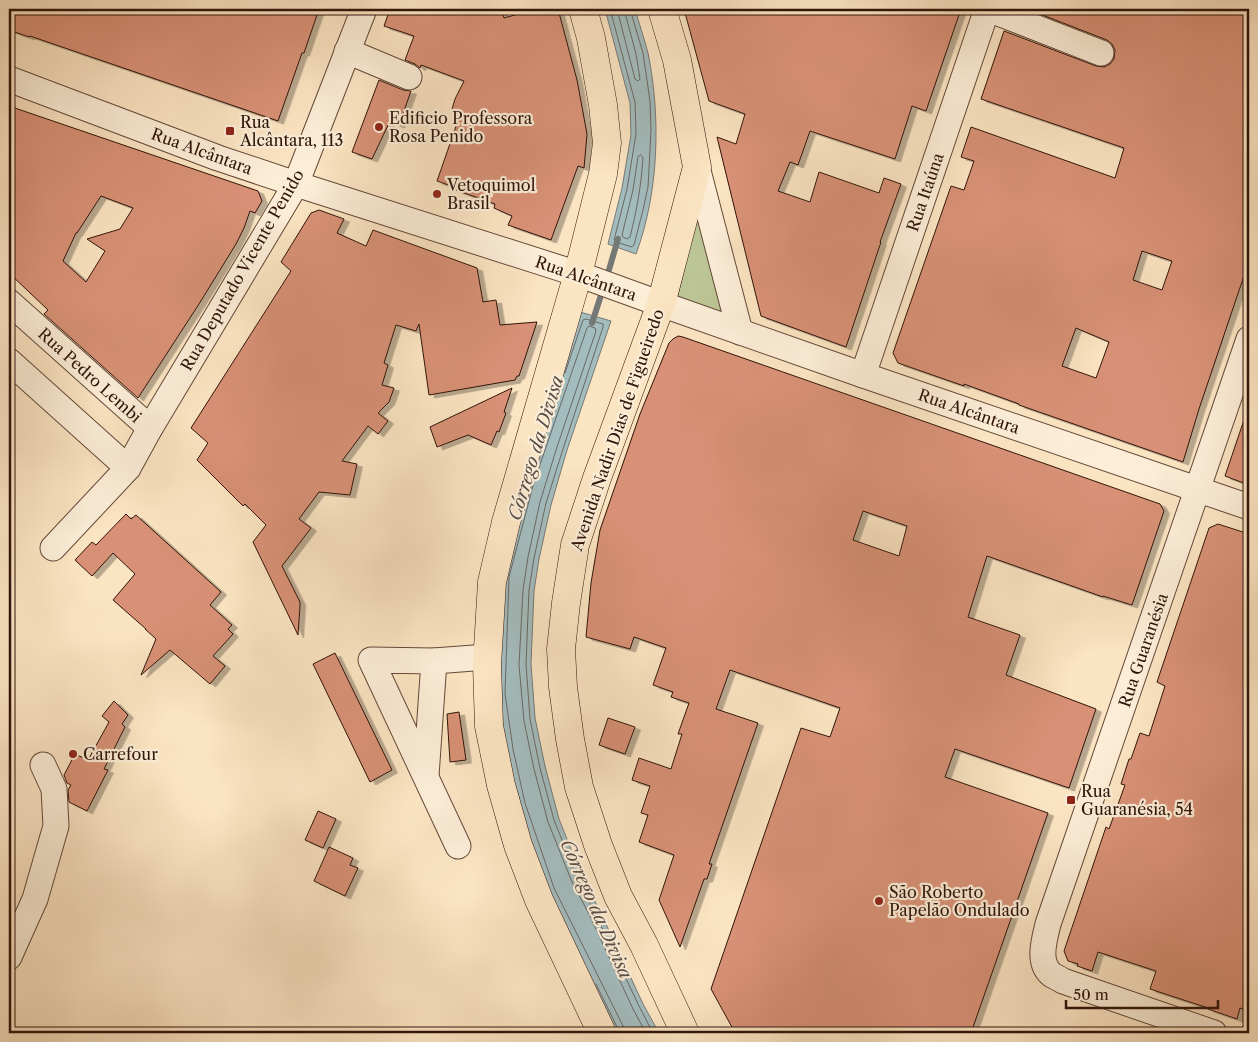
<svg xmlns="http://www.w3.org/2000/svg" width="1258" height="1042" font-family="'Libre Caslon Text',serif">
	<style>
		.green { fill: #bcc595; stroke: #766c50 }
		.water { fill: #a3bcbe; stroke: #757976 }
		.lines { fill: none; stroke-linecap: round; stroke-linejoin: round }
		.shore { stroke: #6a6864; stroke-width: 1 }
		.stream { stroke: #757976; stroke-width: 6 }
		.building { fill: #d89176; stroke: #30140a; fill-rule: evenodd; filter: url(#shadow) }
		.minor-casing { stroke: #634838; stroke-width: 27 }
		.major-casing { stroke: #30140a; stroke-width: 29 }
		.minor { stroke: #fcedd7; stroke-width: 25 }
		.major { stroke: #fbe4c2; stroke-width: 28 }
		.poi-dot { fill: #8f2418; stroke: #fcedd7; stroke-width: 2 }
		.labels { text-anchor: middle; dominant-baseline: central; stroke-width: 4.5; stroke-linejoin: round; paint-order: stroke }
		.poi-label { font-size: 16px; fill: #30140a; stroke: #fcedd7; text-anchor: start }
		.street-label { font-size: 16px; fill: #30140a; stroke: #fcedd7 }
		.water-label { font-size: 18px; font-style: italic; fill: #584f49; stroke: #fcedd7 }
	</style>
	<defs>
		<filter id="shadow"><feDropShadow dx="5.5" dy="3" stdDeviation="0" flood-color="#0004"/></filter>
	</defs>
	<rect width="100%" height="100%" fill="#fbe4c2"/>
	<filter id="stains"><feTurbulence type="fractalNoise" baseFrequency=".004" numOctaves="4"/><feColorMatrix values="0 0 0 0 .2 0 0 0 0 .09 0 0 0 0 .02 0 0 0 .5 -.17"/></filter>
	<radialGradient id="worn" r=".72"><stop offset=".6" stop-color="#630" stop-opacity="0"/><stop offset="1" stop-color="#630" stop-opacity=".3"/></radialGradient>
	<path class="green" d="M697 217 725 313 677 298Z"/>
	<g class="water">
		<path d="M605 9H635C639 23 644 38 648 53 661 117 659 192 636 254L608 244 622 188 631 135 630 103Z"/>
		<path d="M580 312 611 321 567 450 551 505 539 559 534 591 531 664 535 718 545 766 559 819 582 877 599 909 643 1004 659 1033H614L544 892 502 751 498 575Z"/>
	</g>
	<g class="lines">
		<g class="shore">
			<path d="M610 9 635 102 636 134 627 189 614 240 616 242 632 247 634 245 643 210 648 187 651 130 650 101 643 53 630 9"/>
			<path d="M617 9 635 79 638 81 640 79 636 54 624 9"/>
			<path d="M641 155 643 158C641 187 637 209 630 237L627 239 623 237 622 235 633 190 638 157Z"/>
			<path d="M565 373 583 320 586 319 603 324V327L563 449 546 503 534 558 529 590 526 664 530 719 540 768 554 820 578 880 594 911 639 1006 653 1033"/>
			<path d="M596 984 618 1029V1033"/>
			<path d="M625 1033 623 1026 554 888 525 803 513 749 505 694 509 577 534 482 587 328 589 326 595 328 596 331 557 447 540 502 528 557 523 590 519 665 524 721 534 769 548 822 572 882 589 914 633 1009 646 1033"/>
		</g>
		<g class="stream">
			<path d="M606 280 618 239"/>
			<path d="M592 323 603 289"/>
		</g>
	</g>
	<g class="building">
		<path d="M9 9H319L304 53H302L278 121 30 36 29 37 9 30Z"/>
		<path d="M390 9H501L504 18 536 9H558L577 80 587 134 584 168 578 166 551 240 508 225 512 216 494 208 495 204 456 190 457 188 437 181 461 112 452 109 455 99 464 81 421 65 420 68 415 64 405 60 414 36 384 26Z"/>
		<path d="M684 9H961L926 111 912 106 895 159 810 131 798 165 790 162 778 191 810 202 819 172 879 193 884 178 901 184 880 242H881L846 347 761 316 717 137 736 144 745 114 709 101Z"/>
		<path d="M1027 9H1249V261L1199 409 1183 462 1019 405V404L964 384V386L898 363 893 353 951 186 964 190 974 161 961 157 971 127 1115 178 1124 148 981 99 1004 31 1096 66 1104 67 1110 64 1114 59 1115 50 1112 44 1107 40ZM1142 251 1172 261 1162 290 1133 280ZM1076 328 1109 342 1096 378 1062 366Z"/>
		<path d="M379 80 403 90 411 91 399 125 390 121 372 159 352 152Z"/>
		<path d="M9 106 258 191 262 201 255 213 250 211 244 228 236 244 199 304 138 398 44 314 48 310 9 273ZM101 196 133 208 120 229 87 239 105 251 86 282 63 261 76 233H77Z"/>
		<path d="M319 210 344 219 337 233 366 246 373 230 477 268 483 302 496 300 500 325 537 322 519 376H517L515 380 429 395 419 324 416 331 396 325 384 363 388 365 382 385 394 388 389 402 378 413 388 421 378 434 368 426 342 461 357 464 350 495 319 492 299 519 311 528 282 566 300 602V606L298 635 253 542 266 525 245 504 243 506 197 460 208 443 191 428 291 271 281 262 311 213Z"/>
		<path d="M678 336 683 337 1160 504 1164 511 1132 605 1103 596V597L987 556 968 617 1020 635 1006 675 1096 709 1069 788 955 749 945 777 1048 813 971 1033H746L733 1029 711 989 801 728 830 737 840 708 730 670 716 709 758 723 709 864H712L707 879H704L680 947 659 900 674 855 639 842 648 815 641 813 650 786 632 780 639 758 671 769 682 734H678L689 703 671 697 673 692 653 685 666 648 634 637 630 649 586 637 591 583 600 530 640 414 669 343 673 339ZM863 511 907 526 899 556 853 540Z"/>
		<path d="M512 388 504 412 506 413 499 432 497 431 491 445 468 435 437 447 430 427Z"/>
		<path d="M1246 414H1249V485L1225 476Z"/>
		<path d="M126 514 131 519 136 515 221 592 210 605 232 625 228 629 233 634 213 656 225 666 210 684 170 650 141 675 156 639 145 629H146L113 600 135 574 113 553 92 576 75 560 92 542 96 545Z"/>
		<path d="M1218 524 1249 534V1011L1240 1008 1237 1019 1208 1009V1008L1150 989 1156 971 1098 952 1092 971 1077 966 1078 964 1068 961 1064 951 1106 827 1109 829 1125 785 1121 784 1129 759H1131L1140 733 1149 736 1165 686 1157 682 1209 528Z"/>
		<path d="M335 653 392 770 370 782 313 664Z"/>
		<path d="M114 701 128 715 122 724 125 727 104 769 108 770 87 811 69 802 68 790 71 785 67 783 64 775 75 754 88 760 109 722 102 716Z"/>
		<path d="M459 712 466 760 450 762 447 714Z"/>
		<path d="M608 718 635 727 625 754 599 745Z"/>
		<path d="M318 811 336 819 323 848 305 840Z"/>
		<path d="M329 847 353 858 350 865 358 868 345 896 314 881Z"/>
	</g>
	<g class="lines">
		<g class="minor-casing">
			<g id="minor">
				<path d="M988 9 1101 53"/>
				<path d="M347 51 409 77"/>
				<path d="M9 79 218 158 296 184 578 274 661 304 863 375 1249 507"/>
				<path d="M697 167 740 332"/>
				<path d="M9 302 150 428"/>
				<path d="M9 361 128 468"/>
				<path d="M863 375 987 9"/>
				<path d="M53 548 128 468 150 428 296 184 364 9"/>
				<path d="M426 776 434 661"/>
				<path d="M458 846 371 660 434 661 487 657"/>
				<path d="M9 957 35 899 56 826 54 789 43 765"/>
				<path d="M1214 1033 1063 981C1060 979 1056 977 1052 975 1037 963 1044 941 1048 924L1249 339"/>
			</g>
		</g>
		<g class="major-casing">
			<g id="major">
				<path d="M583 9 591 38 603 105 607 143 603 174 578 274 506 522 492 582 487 665 489 726 501 785 518 845 539 900 602 1033"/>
				<path d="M662 9 677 60 697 167 661 304 597 478 575 545 566 603 561 649 563 687 570 739 579 787 598 845 618 896 644 945 685 1033"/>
			</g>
		</g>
		<use href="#minor" class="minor"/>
		<use href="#major" class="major"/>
	</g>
	<g class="poi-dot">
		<circle cx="379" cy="127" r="5"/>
		<rect x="225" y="126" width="10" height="10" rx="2.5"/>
		<circle cx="437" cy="194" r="5"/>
		<circle cx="73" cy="754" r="5"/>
		<rect x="1066" y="795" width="10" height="10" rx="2.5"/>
		<circle cx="879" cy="901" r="5"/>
	</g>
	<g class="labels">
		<g class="poi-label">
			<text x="389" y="118">Edificio Professora<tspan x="389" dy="18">Rosa Penido</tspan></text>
			<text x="240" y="122">Rua<tspan x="240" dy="18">Alcântara, 113</tspan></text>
			<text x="447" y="185">Vetoquimol<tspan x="447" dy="18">Brasil</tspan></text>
			<text x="83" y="754">Carrefour</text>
			<text x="1081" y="791">Rua<tspan x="1081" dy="18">Guaranésia, 54</tspan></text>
			<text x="889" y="892">São Roberto<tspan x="889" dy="18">Papelão Ondulado</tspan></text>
		</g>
		<g class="street-label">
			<text transform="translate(202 151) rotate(20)">Rua Alcântara</text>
			<text transform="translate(925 192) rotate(-71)">Rua Itaúna</text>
			<text transform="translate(242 270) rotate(-60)">Rua Deputado Vicente Penido</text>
			<text transform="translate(586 278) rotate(19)">Rua Alcântara</text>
			<text transform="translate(90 375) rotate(42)">Rua Pedro Lembi</text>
			<text transform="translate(969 411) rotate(19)">Rua Alcântara</text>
			<text transform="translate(617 430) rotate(-71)">Avenida Nadir Dias de Figueiredo</text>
			<text transform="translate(1143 650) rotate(-71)">Rua Guaranésia</text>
		</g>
		<g class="water-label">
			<text transform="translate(536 448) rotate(-73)">Córrego da Divisa</text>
			<text transform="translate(596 909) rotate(66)">Córrego da Divisa</text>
		</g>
	</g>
	<rect width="1258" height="1042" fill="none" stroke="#fbe4c2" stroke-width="30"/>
	<rect x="10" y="10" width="1238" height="1022" fill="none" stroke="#30140a" stroke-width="2.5"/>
	<rect x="15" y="15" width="1228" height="1012" fill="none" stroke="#30140a"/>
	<path d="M1066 1000v8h152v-8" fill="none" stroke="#30140a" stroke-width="2.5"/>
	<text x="1073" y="1000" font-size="15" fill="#30140a" stroke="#fcedd7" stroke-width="4" paint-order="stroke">50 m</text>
	<rect width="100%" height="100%" filter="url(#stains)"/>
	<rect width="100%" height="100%" fill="url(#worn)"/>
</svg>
